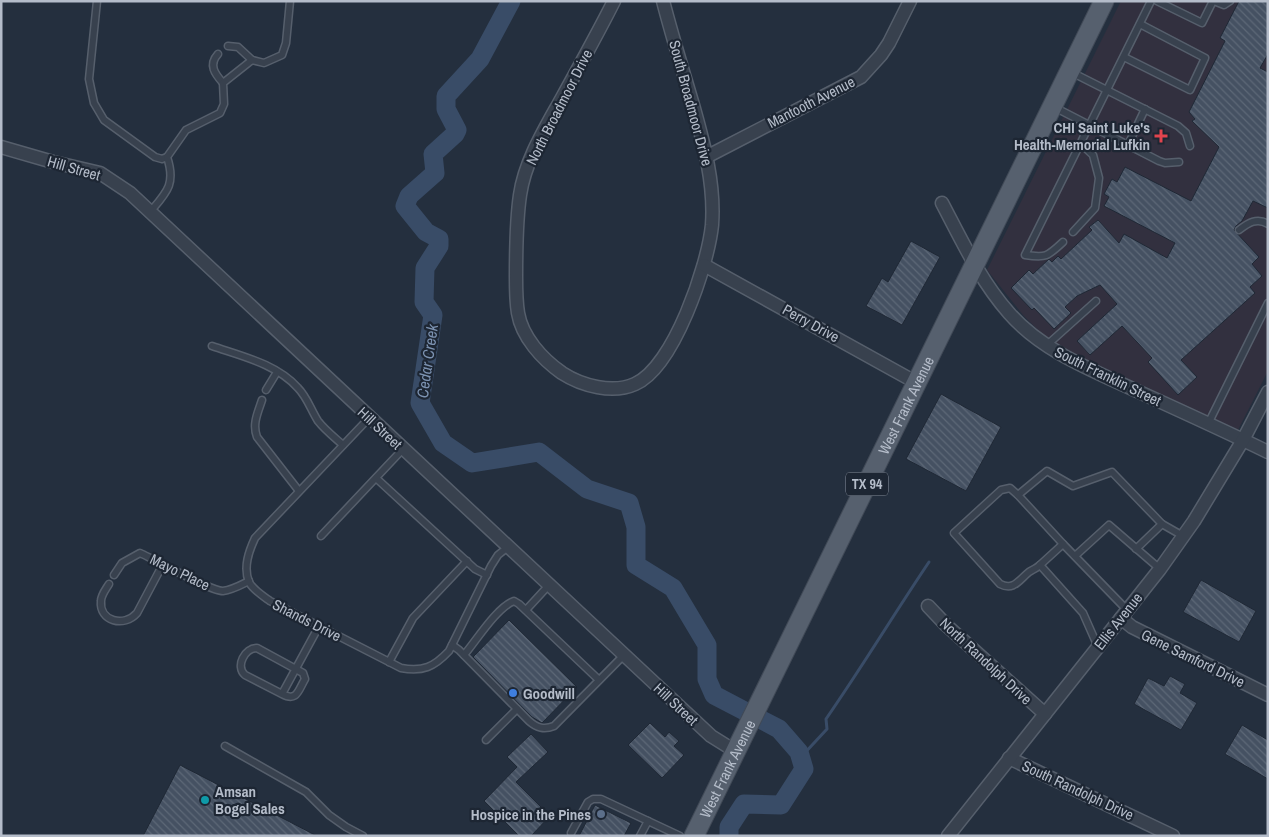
<svg xmlns="http://www.w3.org/2000/svg" width="1269" height="837" font-family="'Archivo Narrow',sans-serif">
	<style>
		.medical { fill: #32303f }
		.lines { fill: none; stroke-linecap: round; stroke-linejoin: round }
		.stream { stroke: #394c67; stroke-width: 3 }
		.river { stroke: #394c67; stroke-width: 19 }
		.building { fill: url(#building-back-hatch); stroke: #1f2835 }
		.lane-casing { stroke: #565f6c; stroke-width: 9 }
		.street-casing { stroke: #565f6c; stroke-width: 15 }
		.primary-casing { stroke: #414a57; stroke-width: 21 }
		.lane { stroke: #38414e; stroke-width: 6 }
		.street { stroke: #38414e; stroke-width: 12 }
		.primary { stroke: #56606e; stroke-width: 19 }
		.health-dot { fill: #e0444e; stroke: #1d2633; stroke-width: 2 }
		.shop-dot { fill: #3f7fe0; stroke: #1d2633; stroke-width: 2 }
		.culture-dot { fill: #0f9aa8; stroke: #1d2633; stroke-width: 2 }
		.service-dot { fill: #5c6f8a; stroke: #1d2633; stroke-width: 2 }
		.labels { text-anchor: middle; dominant-baseline: central; stroke-width: 4.5; stroke-linejoin: round; paint-order: stroke }
		.shield { fill: #1d2633; stroke: #878f9c; stroke-width: 1 }
		.shield-label { font-size: 14px; font-weight: bold; fill: #b4bcc9 }
		.street-label { font-size: 15px; fill: #b4bcc9; stroke: #1d2633 }
		.poi-label { font-size: 15px; font-weight: bold; fill: #b4bcc9; stroke: #1d2633; text-anchor: end }
		.water-label { font-size: 16px; font-style: italic; fill: #7c92b1; stroke: #1d2633 }
	</style>
	<defs>
		<pattern id="building-back-hatch" width="6" height="6" patternUnits="userSpaceOnUse" patternTransform="scale(1.25)"><rect width="6" height="6" fill="#455162"/><path d="M-1 5l2 2M0 0l6 6M5-1l2 2" fill="none" stroke="#5d6877"/></pattern>
	</defs>
	<rect width="100%" height="100%" fill="#242f3e"/>
	<path class="medical" d="M1121 1H1268V371L1237 432 1079 357 1044 336 1023 315 987 270Z"/>
	<g class="lines">
		<path class="stream" d="M801 757 827 729 826 719C862 667 894 614 929 562"/>
		<path class="river" d="M511 1 480 59 446 96V109L457 130 455 134 433 154 435 173 409 196 405 206 426 232 439 239V246L425 268 424 302 433 315 420 403 443 443 472 463 539 452 587 489 629 503 636 527V565L673 588 707 645V679L714 695 779 729 799 752 804 769 781 805 744 804 729 827V836"/>
	</g>
	<g class="building">
		<path d="M1239 1H1268V54L1260 68 1268 72V208L1253 201 1242 221 1236 226 1234 230 1259 257 1252 264 1262 276 1250 287 1255 293 1181 360 1197 377 1178 395 1148 362 1152 358 1122 326 1090 355 1077 341 1117 304 1100 285 1077 296 1065 307 1071 313 1054 329 1034 308 1032 310 1011 288 1029 270 1033 274 1049 259 1052 262 1058 256 1061 259 1092 230 1089 227 1098 220 1119 243 1124 234 1167 258 1175 243 1104 206 1109 197 1104 194 1112 179 1117 182 1125 167 1191 201 1219 147 1192 121 1195 119 1189 112 1225 41 1220 38Z"/>
		<path d="M911 241 940 257 902 325 866 306 882 278 888 282Z"/>
		<path d="M941 394 1001 427 966 491 906 459Z"/>
		<path d="M1201 580 1256 611 1239 642 1183 612Z"/>
		<path d="M509 620 577 687 542 723 532 717 473 657Z"/>
		<path d="M1170 676 1185 684 1180 693 1197 703 1181 730 1134 704 1148 678 1164 686Z"/>
		<path d="M650 723 665 737 669 732 679 741 674 746 684 755 662 778 628 745Z"/>
		<path d="M1242 725 1268 740V779L1225 754Z"/>
		<path d="M531 734 548 752 516 782 550 816 531 836H519L484 801 517 767 507 757Z"/>
		<path d="M180 765 317 836H143Z"/>
		<path d="M595 805 631 823 624 836H579Z"/>
	</g>
	<g class="lines">
		<g class="lane-casing">
			<g id="lane">
				<path d="M97 1 89 79 94 103 104 120 155 157 162 159 167 157"/>
				<path d="M1157 1 1202 23 1213 1"/>
				<path d="M1214 1 1224 5 1230 1"/>
				<path d="M228 46 238 47 252 60"/>
				<path d="M218 54C208 65 215 74 223 83"/>
				<path d="M1124 57 1190 90 1205 58 1140 24"/>
				<path d="M1071 72 1178 126 1186 133 1190 146"/>
				<path d="M1054 107 1159 161 1165 163 1179 162"/>
				<path d="M1128 145 1145 109"/>
				<path d="M150 212C167 192 176 184 167 157L186 130 220 113 224 104 223 83 252 60 264 63 282 55 286 43 290 1"/>
				<path d="M1239 230C1248 223 1257 217 1268 224"/>
				<path d="M1073 232 1095 208 1099 178 1093 155 1081 144"/>
				<path d="M1063 242C1047 257 1046 258 1025 255L1151 1"/>
				<path d="M1047 345 1096 301"/>
				<path d="M212 346C241 356 277 364 298 388 307 397 311 410 318 421 325 430 334 437 343 445"/>
				<path d="M266 390 277 372"/>
				<path d="M262 400C258 412 252 424 257 437L299 491"/>
				<path d="M369 418 255 538C249 551 243 567 249 582 253 590 263 596 270 601L401 668C423 672 434 667 449 651L491 566 498 555 508 547"/>
				<path d="M1208 424 1268 303"/>
				<path d="M376 478 475 569 487 575"/>
				<path d="M1018 495 1047 471 1073 486 1112 472 1162 524"/>
				<path d="M321 536 403 449"/>
				<path d="M1136 549 1162 524 1183 536"/>
				<path d="M1075 556 1109 525 1160 569"/>
				<path d="M1040 565C1037 568 1032 570 1029 572 1019 580 1014 591 1000 584L954 533 1001 490 1010 488 1018 495 1063 544"/>
				<path d="M114 575 122 563 140 553C156 560 210 591 223 591 232 590 241 585 249 581"/>
				<path d="M109 584C106 589 101 595 101 601 99 621 124 628 137 613L163 564"/>
				<path d="M526 610 549 585"/>
				<path d="M452 645 459 650 529 721C537 728 544 730 554 726L624 655"/>
				<path d="M1098 647 1083 613 1040 565 1063 544 1127 610"/>
				<path d="M464 655C476 641 497 607 514 601L519 604 599 680"/>
				<path d="M389 662 413 618 467 561"/>
				<path d="M282 694C297 702 298 691 305 679L303 673 257 648C245 648 235 666 245 675L282 694 319 626"/>
				<path d="M486 740 517 709"/>
				<path d="M225 746 306 792 329 815 346 827 363 836"/>
				<path d="M571 833 588 802 593 799H601L680 836"/>
				<path d="M640 836 648 821"/>
			</g>
		</g>
		<g class="street-casing">
			<g id="street">
				<path d="M614 1C598 33 580 65 563 96 546 127 525 160 520 195 516 222 516 250 516 277 516 288 516 301 518 313 522 337 542 359 562 373 582 386 613 394 635 384 674 367 708 265 712 225 715 184 704 144 693 105 683 71 672 36 663 1"/>
				<path d="M1 147 53 162 100 173 130 193 711 736 735 751"/>
				<path d="M708 156 861 77 881 55 889 43 910 1"/>
				<path d="M942 203C962 241 980 280 1009 313 1042 351 1092 370 1137 391 1181 411 1225 431 1268 452"/>
				<path d="M704 265 917 383"/>
				<path d="M928 606 946 625 1045 714"/>
				<path d="M1121 618 1132 627 1268 695"/>
				<path d="M1009 758 1173 836"/>
				<path d="M948 836 1160 569 1194 521 1243 440 1268 392"/>
			</g>
		</g>
		<g class="primary-casing">
			<g id="primary">
				<path id="s1" d="M694 836 1104 1"/>
			</g>
		</g>
		<use href="#lane" class="lane"/>
		<use href="#street" class="street"/>
		<use href="#primary" class="primary"/>
	</g>
	<path class="health-dot" d="M1158.5 128.5h5v5h5v5h-5v5h-5v-5h-5v-5h5z"/>
	<circle class="shop-dot" cx="513" cy="693" r="5"/>
	<circle class="culture-dot" cx="205" cy="800" r="5"/>
	<circle class="service-dot" cx="601" cy="814" r="5"/>
	<g class="labels">
		<rect class="shield" x="846" y="472.5" width="42" height="23" rx="4"/>
		<g class="shield-label">
			<text x="867" y="484">TX 94</text>
		</g>
		<g class="street-label">
			<text transform="translate(811 102) rotate(-27)">Mantooth Avenue</text>
			<text transform="translate(691 103) rotate(75)">South Broadmoor Drive</text>
			<text transform="translate(559 107) rotate(-63)">North Broadmoor Drive</text>
			<text transform="translate(74 168) rotate(16)">Hill Street</text>
			<text transform="translate(811 323) rotate(29)">Perry Drive</text>
			<text transform="translate(1108 376) rotate(26)">South Franklin Street</text>
			<text stroke="none"><textPath href="#s1" startOffset="480">West Frank Avenue</textPath></text>
			<text transform="translate(380 428) rotate(43)">Hill Street</text>
			<text transform="translate(180 572) rotate(26)">Mayo Place</text>
			<text transform="translate(307 620) rotate(27)">Shands Drive</text>
			<text transform="translate(1118 621) rotate(-52)">Ellis Avenue</text>
			<text transform="translate(1193 658) rotate(26)">Gene Samford Drive</text>
			<text transform="translate(986 661) rotate(43)">North Randolph Drive</text>
			<text transform="translate(676 704) rotate(43)">Hill Street</text>
			<text stroke="none"><textPath href="#s1" startOffset="75">West Frank Avenue</textPath></text>
			<text transform="translate(1078 790) rotate(25)">South Randolph Drive</text>
		</g>
		<g class="poi-label">
			<text x="1150" y="127">CHI Saint Luke's<tspan x="1150" dy="17">Health-Memorial Lufkin</tspan></text>
			<text x="523" y="693" text-anchor="start">Goodwill</text>
			<text x="215" y="791" text-anchor="start">Amsan<tspan x="215" dy="17">Bogel Sales</tspan></text>
			<text x="591" y="814">Hospice in the Pines</text>
		</g>
		<g class="water-label">
			<text transform="translate(427 361) rotate(-82)">Cedar Creek</text>
		</g>
	</g>
	<rect width="1269" height="837" fill="none" stroke="#b4bcc9" stroke-width="5"/>
</svg>
